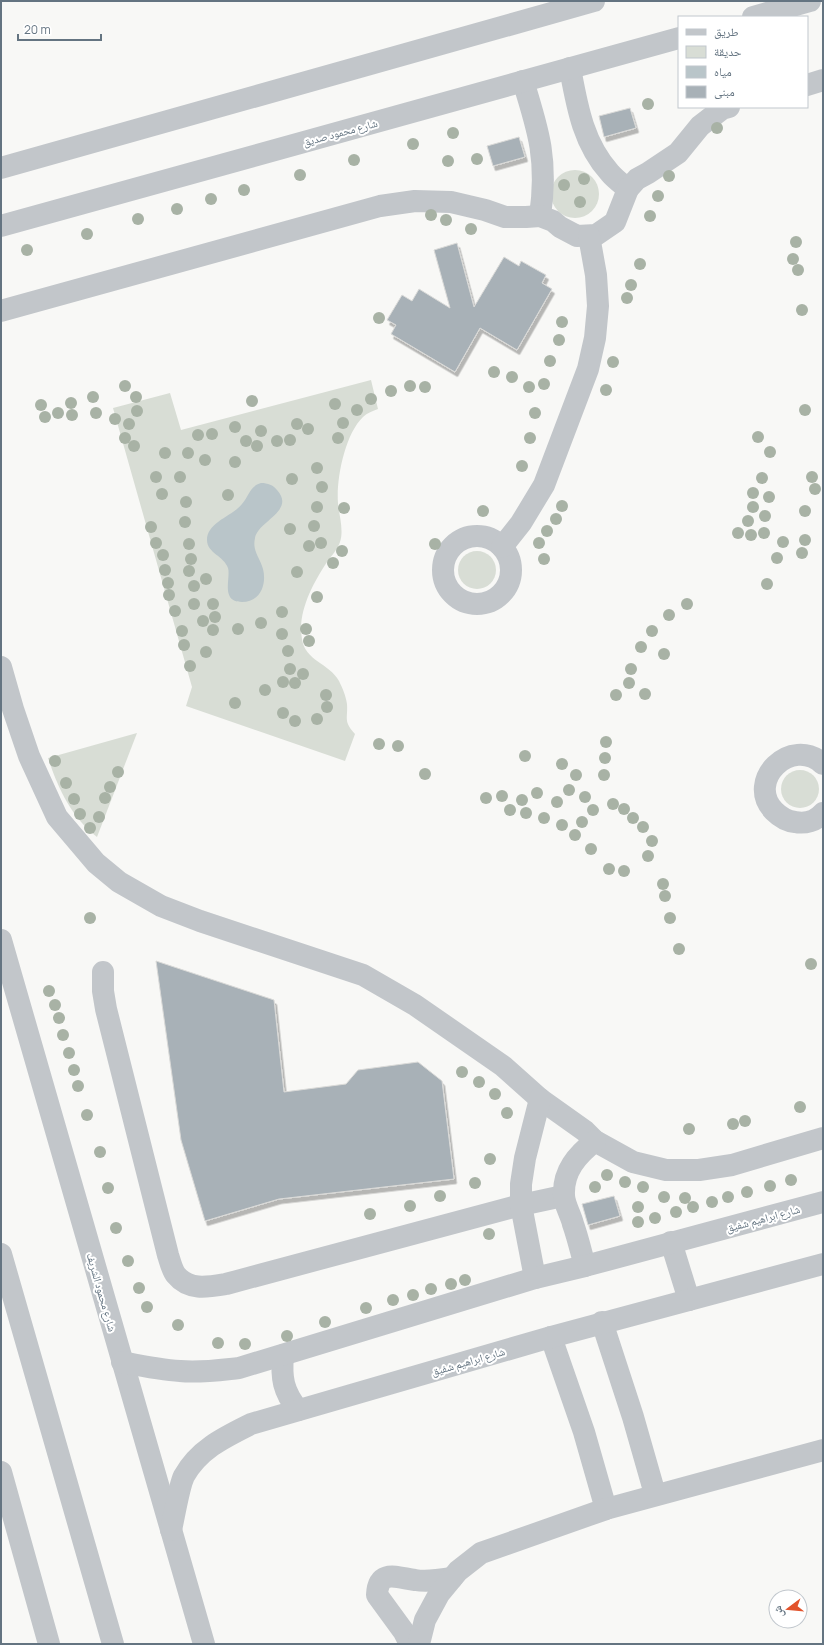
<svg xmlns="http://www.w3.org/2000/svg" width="824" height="1645" font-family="Manrope,'Noto Naskh Arabic',sans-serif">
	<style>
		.green { fill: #d8ddd5 }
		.water { fill: #b9c5c9 }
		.building { fill: #a8b1b7; stroke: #dadad8; filter: url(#shadow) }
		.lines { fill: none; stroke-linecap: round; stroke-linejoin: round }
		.minor { stroke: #c2c6ca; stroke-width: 22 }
		.tertiary { stroke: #c2c6ca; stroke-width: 22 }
		.tree { fill: #a8b2a5 }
		.labels { text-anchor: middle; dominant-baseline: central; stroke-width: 4; stroke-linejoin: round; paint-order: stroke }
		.street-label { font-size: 11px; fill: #647481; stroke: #fff }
	</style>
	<defs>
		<filter id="shadow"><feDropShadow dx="2.5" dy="4.5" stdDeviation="0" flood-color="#0004"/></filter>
	</defs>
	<rect width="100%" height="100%" fill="#f8f8f6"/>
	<g class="green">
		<circle cx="575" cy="194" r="24"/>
		<path d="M371 380 378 409C373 411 367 413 363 417 345 434 336 479 338 503 339 515 344 530 340 542 338 549 331 556 327 562 313 583 297 613 302 639 305 661 329 663 339 681 342 687 346 696 347 704 348 719 343 721 355 734L345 761 186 706 192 687 113 408 170 393 181 430Z"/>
		<circle cx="477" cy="570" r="19"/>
		<path d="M137 733 97 837C71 817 58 788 48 758Z"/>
		<circle cx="800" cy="789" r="19"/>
	</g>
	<path class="water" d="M261 483C268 483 273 485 277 490 296 511 258 521 255 538 252 551 260 558 263 569 267 585 260 602 242 602 220 602 231 578 228 568 224 556 207 553 207 540 207 522 233 516 242 504 249 496 250 486 261 483Z"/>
	<g class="building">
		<path d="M630 108 636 128 604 137 599 116Z"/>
		<path d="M519 137 525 157 493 166 487 146Z"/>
		<path d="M457 243 474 307 504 257 519 266 521 261 546 275 542 283 552 289 517 350 480 328 455 372 391 334 396 325 387 320 402 295 412 301 419 289 450 308 434 250Z"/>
		<path d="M156 961 274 1000 284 1092 346 1084 358 1070 418 1062 442 1081 454 1179 279 1199 205 1221 181 1140Z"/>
		<path d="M614 1196 620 1216 588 1225 582 1204Z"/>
	</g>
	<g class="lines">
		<g class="minor">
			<path d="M570 68C577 106 583 143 610 173 615 179 622 184 628 189"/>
			<path d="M523 81C539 132 548 161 540 216"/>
			<path d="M807 85 823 80"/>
			<path d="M1 311 380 206 415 201 451 202 485 210 505 217H526L540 216 553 221 560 227 577 236 596 235 615 222 628 189 637 179 648 173 678 153 700 126 722 109 729 107"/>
			<circle cx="477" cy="570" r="34"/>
			<path d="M502 547 521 523 544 485 588 369 595 338 598 306 596 275 589 236"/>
			<path d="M1 667 13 709 29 756 57 817 96 863 119 882 161 906 200 921 363 975 415 1005 503 1066 540 1099 585 1131 595 1141 633 1162 666 1170H699L732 1165 823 1138"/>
			<path d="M823 764C791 735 745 781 774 811 780 817 786 821 795 822 805 824 816 821 823 813"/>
			<path d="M103 972V991L106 1009 168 1255C170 1261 172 1270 176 1275 189 1291 208 1287 226 1284L521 1205 563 1196"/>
			<path d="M585 1266C581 1252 578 1238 573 1224 571 1215 564 1204 564 1195 563 1171 577 1155 595 1141"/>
			<path d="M535 1278 521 1205V1184L525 1158 540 1099"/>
			<path d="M602 1322 633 1417 655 1494"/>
			<path d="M551 1337 584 1432 606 1509"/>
			<path d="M1 1472 49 1644"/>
			<path d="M410 1644 404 1632 377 1595C378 1568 398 1578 415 1580 427 1582 439 1580 452 1578"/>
			<path d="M419 1644 425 1620 439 1594 458 1571 481 1553 606 1509 823 1450"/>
		</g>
		<g class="tertiary">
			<path d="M753 17 810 1"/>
			<path d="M1 168 594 1"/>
			<path d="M1 226 679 38"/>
			<path d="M1 940 204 1644"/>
			<path d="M671 1242 689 1300"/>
			<path d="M1 1254 113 1644"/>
			<path d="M283 1355C281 1378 283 1391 298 1410"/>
			<path d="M122 1362C142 1366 161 1370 180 1371 200 1373 220 1370 239 1368L535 1278 585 1266 823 1202"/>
			<path d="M171 1530C174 1517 179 1486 184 1476 199 1449 225 1437 251 1424L551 1337 823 1264"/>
		</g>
	</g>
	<g class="tree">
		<circle cx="648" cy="104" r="6"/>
		<circle cx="717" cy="128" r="6"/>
		<circle cx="453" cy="133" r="6"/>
		<circle cx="413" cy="144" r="6"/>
		<circle cx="477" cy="159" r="6"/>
		<circle cx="354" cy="160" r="6"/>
		<circle cx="448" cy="161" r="6"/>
		<circle cx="300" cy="175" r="6"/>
		<circle cx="669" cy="176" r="6"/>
		<circle cx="584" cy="179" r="6"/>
		<circle cx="564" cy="185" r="6"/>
		<circle cx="244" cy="190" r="6"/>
		<circle cx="658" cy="196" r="6"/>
		<circle cx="211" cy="199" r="6"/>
		<circle cx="580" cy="202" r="6"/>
		<circle cx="177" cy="209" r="6"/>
		<circle cx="431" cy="215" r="6"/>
		<circle cx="650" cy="216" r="6"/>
		<circle cx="138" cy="219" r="6"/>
		<circle cx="446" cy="220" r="6"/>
		<circle cx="471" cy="229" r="6"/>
		<circle cx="87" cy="234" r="6"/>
		<circle cx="796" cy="242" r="6"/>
		<circle cx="27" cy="250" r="6"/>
		<circle cx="793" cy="259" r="6"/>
		<circle cx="640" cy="264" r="6"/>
		<circle cx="798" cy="270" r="6"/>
		<circle cx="631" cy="285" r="6"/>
		<circle cx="627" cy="298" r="6"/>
		<circle cx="802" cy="310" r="6"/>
		<circle cx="379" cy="318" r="6"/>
		<circle cx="562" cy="322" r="6"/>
		<circle cx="559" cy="340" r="6"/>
		<circle cx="550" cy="361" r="6"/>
		<circle cx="613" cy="362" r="6"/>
		<circle cx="494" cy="372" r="6"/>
		<circle cx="512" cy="377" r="6"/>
		<circle cx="544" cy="384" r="6"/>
		<circle cx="125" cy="386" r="6"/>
		<circle cx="410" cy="386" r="6"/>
		<circle cx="425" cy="387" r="6"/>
		<circle cx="529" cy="387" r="6"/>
		<circle cx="606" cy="390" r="6"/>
		<circle cx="391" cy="391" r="6"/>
		<circle cx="93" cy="397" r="6"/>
		<circle cx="136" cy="397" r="6"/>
		<circle cx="371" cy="399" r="6"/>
		<circle cx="252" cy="401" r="6"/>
		<circle cx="71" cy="403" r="6"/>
		<circle cx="335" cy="404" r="6"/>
		<circle cx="41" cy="405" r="6"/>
		<circle cx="357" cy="410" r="6"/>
		<circle cx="805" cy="410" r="6"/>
		<circle cx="137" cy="411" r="6"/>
		<circle cx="58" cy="413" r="6"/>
		<circle cx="96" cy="413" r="6"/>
		<circle cx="535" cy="413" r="6"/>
		<circle cx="72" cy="415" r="6"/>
		<circle cx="45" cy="417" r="6"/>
		<circle cx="115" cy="419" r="6"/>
		<circle cx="343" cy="423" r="6"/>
		<circle cx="129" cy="424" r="6"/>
		<circle cx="297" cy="424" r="6"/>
		<circle cx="235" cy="427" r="6"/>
		<circle cx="308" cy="429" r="6"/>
		<circle cx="261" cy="431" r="6"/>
		<circle cx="212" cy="434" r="6"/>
		<circle cx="198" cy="435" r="6"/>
		<circle cx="758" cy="437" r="6"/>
		<circle cx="125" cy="438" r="6"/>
		<circle cx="338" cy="438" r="6"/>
		<circle cx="530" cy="438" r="6"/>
		<circle cx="290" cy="440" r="6"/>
		<circle cx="246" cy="441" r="6"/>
		<circle cx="277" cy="441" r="6"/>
		<circle cx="134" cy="446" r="6"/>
		<circle cx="257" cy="446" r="6"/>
		<circle cx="770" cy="452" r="6"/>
		<circle cx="165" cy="453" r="6"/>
		<circle cx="188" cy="453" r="6"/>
		<circle cx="205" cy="460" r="6"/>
		<circle cx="235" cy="462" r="6"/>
		<circle cx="522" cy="466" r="6"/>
		<circle cx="317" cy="468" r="6"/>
		<circle cx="156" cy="477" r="6"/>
		<circle cx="180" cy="477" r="6"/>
		<circle cx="812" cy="477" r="6"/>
		<circle cx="762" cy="478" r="6"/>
		<circle cx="292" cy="479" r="6"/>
		<circle cx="322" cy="487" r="6"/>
		<circle cx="815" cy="489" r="6"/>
		<circle cx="753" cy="493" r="6"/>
		<circle cx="162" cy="494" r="6"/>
		<circle cx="228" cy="495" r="6"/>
		<circle cx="769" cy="497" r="6"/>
		<circle cx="186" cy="502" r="6"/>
		<circle cx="562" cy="506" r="6"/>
		<circle cx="317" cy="507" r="6"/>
		<circle cx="753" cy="507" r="6"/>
		<circle cx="344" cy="508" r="6"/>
		<circle cx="483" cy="511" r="6"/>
		<circle cx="805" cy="511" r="6"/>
		<circle cx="765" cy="516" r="6"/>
		<circle cx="556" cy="519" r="6"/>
		<circle cx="748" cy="521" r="6"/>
		<circle cx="185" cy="522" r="6"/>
		<circle cx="314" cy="526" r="6"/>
		<circle cx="151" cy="527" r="6"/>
		<circle cx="290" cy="529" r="6"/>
		<circle cx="547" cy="531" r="6"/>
		<circle cx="738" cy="533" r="6"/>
		<circle cx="764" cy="533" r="6"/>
		<circle cx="751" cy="535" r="6"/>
		<circle cx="805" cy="540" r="6"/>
		<circle cx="783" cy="542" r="6"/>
		<circle cx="156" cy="543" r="6"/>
		<circle cx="321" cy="543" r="6"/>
		<circle cx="539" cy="543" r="6"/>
		<circle cx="189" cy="544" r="6"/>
		<circle cx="435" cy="544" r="6"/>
		<circle cx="309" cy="546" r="6"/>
		<circle cx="342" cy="551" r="6"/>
		<circle cx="802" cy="553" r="6"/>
		<circle cx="163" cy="555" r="6"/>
		<circle cx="777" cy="558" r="6"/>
		<circle cx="191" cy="559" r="6"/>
		<circle cx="544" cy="559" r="6"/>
		<circle cx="333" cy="563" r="6"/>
		<circle cx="165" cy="570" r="6"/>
		<circle cx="189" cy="571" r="6"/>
		<circle cx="297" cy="572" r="6"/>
		<circle cx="206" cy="579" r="6"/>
		<circle cx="168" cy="583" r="6"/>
		<circle cx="767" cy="584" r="6"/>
		<circle cx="194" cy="586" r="6"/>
		<circle cx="169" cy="595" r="6"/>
		<circle cx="317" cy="597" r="6"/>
		<circle cx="194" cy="604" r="6"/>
		<circle cx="213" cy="604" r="6"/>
		<circle cx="687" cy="604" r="6"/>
		<circle cx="175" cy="611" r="6"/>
		<circle cx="282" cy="612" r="6"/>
		<circle cx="669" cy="615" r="6"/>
		<circle cx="215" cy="617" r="6"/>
		<circle cx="203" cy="621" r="6"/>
		<circle cx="261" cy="623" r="6"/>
		<circle cx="238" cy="629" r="6"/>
		<circle cx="306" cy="629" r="6"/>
		<circle cx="213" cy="630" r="6"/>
		<circle cx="182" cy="631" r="6"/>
		<circle cx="652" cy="631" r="6"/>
		<circle cx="282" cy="634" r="6"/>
		<circle cx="309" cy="641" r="6"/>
		<circle cx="184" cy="645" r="6"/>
		<circle cx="641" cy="647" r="6"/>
		<circle cx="288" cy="651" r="6"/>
		<circle cx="206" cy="652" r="6"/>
		<circle cx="664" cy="654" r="6"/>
		<circle cx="190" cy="666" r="6"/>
		<circle cx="290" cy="669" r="6"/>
		<circle cx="631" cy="669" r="6"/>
		<circle cx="303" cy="674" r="6"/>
		<circle cx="283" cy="682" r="6"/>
		<circle cx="295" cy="683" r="6"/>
		<circle cx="629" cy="683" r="6"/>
		<circle cx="265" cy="690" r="6"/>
		<circle cx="645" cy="694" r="6"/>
		<circle cx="326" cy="695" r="6"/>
		<circle cx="616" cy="695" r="6"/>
		<circle cx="235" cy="703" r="6"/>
		<circle cx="327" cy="707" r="6"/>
		<circle cx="283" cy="713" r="6"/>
		<circle cx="317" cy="719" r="6"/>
		<circle cx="295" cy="721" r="6"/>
		<circle cx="606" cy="742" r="6"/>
		<circle cx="379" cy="744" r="6"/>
		<circle cx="398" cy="746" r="6"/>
		<circle cx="525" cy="756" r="6"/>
		<circle cx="605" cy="758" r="6"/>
		<circle cx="55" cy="761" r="6"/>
		<circle cx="562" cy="764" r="6"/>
		<circle cx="118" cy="772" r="6"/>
		<circle cx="425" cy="774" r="6"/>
		<circle cx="576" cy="775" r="6"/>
		<circle cx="604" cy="775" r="6"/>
		<circle cx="66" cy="783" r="6"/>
		<circle cx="110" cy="787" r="6"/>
		<circle cx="569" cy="790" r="6"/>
		<circle cx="537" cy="793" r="6"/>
		<circle cx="502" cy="796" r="6"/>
		<circle cx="585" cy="797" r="6"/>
		<circle cx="105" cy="798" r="6"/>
		<circle cx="486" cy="798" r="6"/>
		<circle cx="74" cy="799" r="6"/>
		<circle cx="522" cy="800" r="6"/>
		<circle cx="557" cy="802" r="6"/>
		<circle cx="613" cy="804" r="6"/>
		<circle cx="624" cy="809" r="6"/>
		<circle cx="510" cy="810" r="6"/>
		<circle cx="593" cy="810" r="6"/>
		<circle cx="526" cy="813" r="6"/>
		<circle cx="80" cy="814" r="6"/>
		<circle cx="99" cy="817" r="6"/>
		<circle cx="544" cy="818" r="6"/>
		<circle cx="633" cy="818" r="6"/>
		<circle cx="582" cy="822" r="6"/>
		<circle cx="562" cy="825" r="6"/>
		<circle cx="643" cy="827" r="6"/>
		<circle cx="90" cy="828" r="6"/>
		<circle cx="575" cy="835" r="6"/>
		<circle cx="652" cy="841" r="6"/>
		<circle cx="591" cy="849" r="6"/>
		<circle cx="648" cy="856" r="6"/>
		<circle cx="609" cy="869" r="6"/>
		<circle cx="624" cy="871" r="6"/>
		<circle cx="663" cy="884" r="6"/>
		<circle cx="665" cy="896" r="6"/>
		<circle cx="90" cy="918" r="6"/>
		<circle cx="670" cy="918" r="6"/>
		<circle cx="679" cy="949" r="6"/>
		<circle cx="811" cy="964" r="6"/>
		<circle cx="49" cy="991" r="6"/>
		<circle cx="55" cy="1005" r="6"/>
		<circle cx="59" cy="1018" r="6"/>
		<circle cx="63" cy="1035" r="6"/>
		<circle cx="69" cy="1053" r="6"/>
		<circle cx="74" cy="1070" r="6"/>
		<circle cx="462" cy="1072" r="6"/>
		<circle cx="479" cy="1082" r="6"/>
		<circle cx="78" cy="1086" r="6"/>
		<circle cx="495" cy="1094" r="6"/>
		<circle cx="800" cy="1107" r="6"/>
		<circle cx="507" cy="1113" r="6"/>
		<circle cx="87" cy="1115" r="6"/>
		<circle cx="745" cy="1121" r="6"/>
		<circle cx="733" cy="1124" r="6"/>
		<circle cx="689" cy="1129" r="6"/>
		<circle cx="100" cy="1152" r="6"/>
		<circle cx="490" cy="1159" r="6"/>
		<circle cx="607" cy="1175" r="6"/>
		<circle cx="791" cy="1180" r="6"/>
		<circle cx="625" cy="1182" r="6"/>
		<circle cx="475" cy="1183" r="6"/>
		<circle cx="770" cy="1186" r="6"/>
		<circle cx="595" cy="1187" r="6"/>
		<circle cx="643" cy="1187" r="6"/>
		<circle cx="108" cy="1188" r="6"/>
		<circle cx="747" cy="1192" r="6"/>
		<circle cx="440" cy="1196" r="6"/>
		<circle cx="664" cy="1197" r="6"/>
		<circle cx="728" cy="1197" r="6"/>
		<circle cx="685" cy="1198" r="6"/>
		<circle cx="712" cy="1202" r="6"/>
		<circle cx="410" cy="1206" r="6"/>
		<circle cx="638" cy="1207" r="6"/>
		<circle cx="693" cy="1207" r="6"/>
		<circle cx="676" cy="1212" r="6"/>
		<circle cx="370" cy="1214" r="6"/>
		<circle cx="655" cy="1218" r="6"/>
		<circle cx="638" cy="1222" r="6"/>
		<circle cx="116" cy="1228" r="6"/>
		<circle cx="489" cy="1234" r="6"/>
		<circle cx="128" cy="1261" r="6"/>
		<circle cx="465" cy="1280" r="6"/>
		<circle cx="451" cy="1284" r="6"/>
		<circle cx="139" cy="1288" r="6"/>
		<circle cx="431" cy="1289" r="6"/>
		<circle cx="413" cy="1295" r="6"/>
		<circle cx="393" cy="1300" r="6"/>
		<circle cx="147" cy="1307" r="6"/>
		<circle cx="366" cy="1308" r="6"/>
		<circle cx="325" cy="1322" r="6"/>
		<circle cx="178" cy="1325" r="6"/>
		<circle cx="287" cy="1336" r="6"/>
		<circle cx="218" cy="1343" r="6"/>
		<circle cx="245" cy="1344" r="6"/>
	</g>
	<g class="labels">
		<g class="street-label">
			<text transform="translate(340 132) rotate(-15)">شارع محمود صديق</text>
			<text transform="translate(763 1218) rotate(-15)">شارع ابراهيم شفيق</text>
			<text transform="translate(102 1292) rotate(74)">شارع محمود الشريف</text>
			<text transform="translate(468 1361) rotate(-16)">شارع ابراهيم شفيق</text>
		</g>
	</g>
	<rect width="824" height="1645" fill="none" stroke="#647481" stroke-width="4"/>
	<rect x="678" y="16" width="130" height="92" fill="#ffffff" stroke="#c1c7cd"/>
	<rect x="686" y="29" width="20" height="6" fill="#c2c6ca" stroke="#c1c7cd"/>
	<text x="714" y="36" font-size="12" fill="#647481">طريق</text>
	<rect x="686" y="46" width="20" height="12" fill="#d8ddd5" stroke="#c1c7cd"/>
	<text x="714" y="56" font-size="12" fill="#647481">حديقة</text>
	<rect x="686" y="66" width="20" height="12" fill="#b9c5c9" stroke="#c1c7cd"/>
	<text x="714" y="76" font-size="12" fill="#647481">مياه</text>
	<rect x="686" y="86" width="20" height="12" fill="#a8b1b7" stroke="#c1c7cd"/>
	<text x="714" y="96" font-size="12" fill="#647481">مبنى</text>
	<g transform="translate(788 1609) rotate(254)"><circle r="19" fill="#ffffff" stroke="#c1c7cd"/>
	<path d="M0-3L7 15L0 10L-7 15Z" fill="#e2532c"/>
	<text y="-6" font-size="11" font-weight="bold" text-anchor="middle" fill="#647481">ش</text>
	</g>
	<path d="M18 34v6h83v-6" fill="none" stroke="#647481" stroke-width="2"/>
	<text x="24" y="34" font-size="12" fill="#647481" stroke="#ffffff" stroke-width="3" paint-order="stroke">20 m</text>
</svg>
